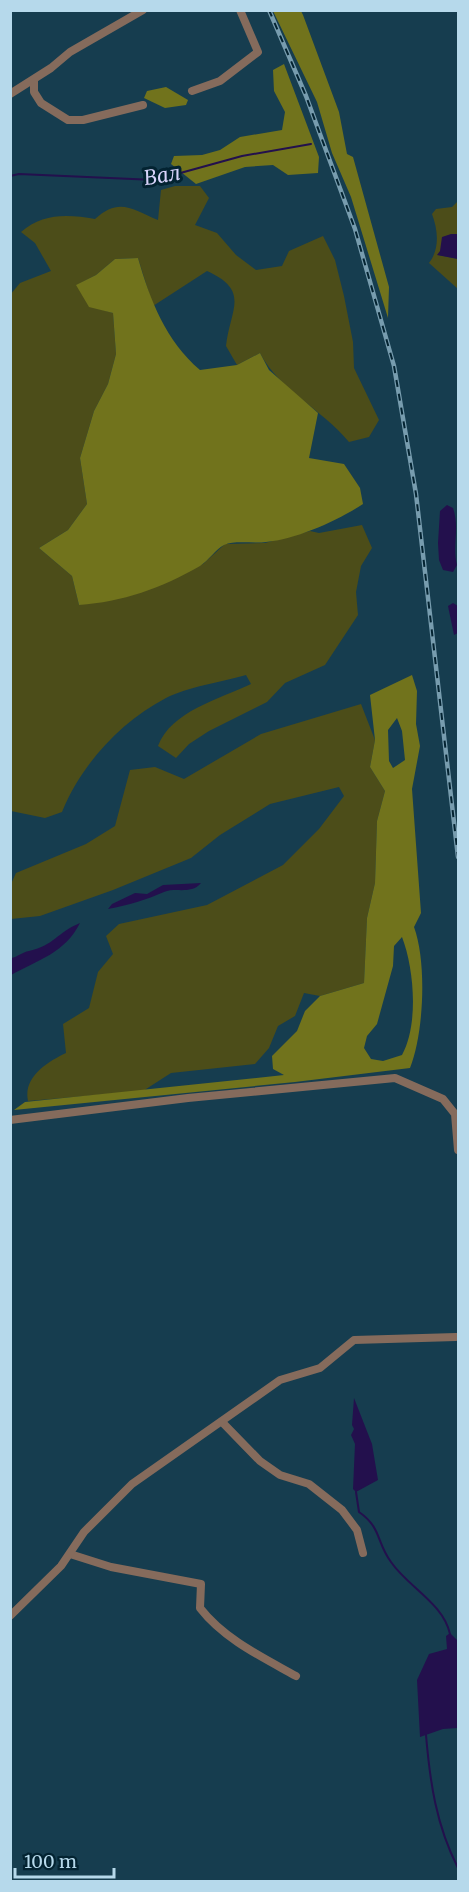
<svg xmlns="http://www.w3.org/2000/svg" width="469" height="1892" font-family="Merriweather,serif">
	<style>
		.green { fill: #4c4d19 }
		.forest { fill: #71731c; fill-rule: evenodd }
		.water { fill: #23104d }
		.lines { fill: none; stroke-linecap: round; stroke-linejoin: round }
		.stream { stroke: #23104d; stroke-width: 2 }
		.minor { stroke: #856b5c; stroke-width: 8 }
		.rail-casing { stroke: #779cae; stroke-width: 4.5 }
		.rail { stroke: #032331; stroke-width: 2; stroke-dasharray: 7; stroke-linecap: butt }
		.labels { text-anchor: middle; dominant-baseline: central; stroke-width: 6; stroke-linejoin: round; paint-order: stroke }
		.water-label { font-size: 20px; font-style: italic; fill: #d7d3fa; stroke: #032331 }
	</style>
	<rect width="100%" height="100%" fill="#163d4f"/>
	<g class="green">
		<path d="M175 186H200L209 198 195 225 217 233 236 255 256 270 282 266 289 251 323 236 335 260 344 296 353 342 354 368 379 420 369 437 349 442C322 409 280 391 260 353L237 365 226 346C230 309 251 291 207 271L153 306 138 258 115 259 96 275 77 285 89 306 113 313 116 354 108 384 94 411 80 458 87 504 68 530 39 548 72 576 79 605 203 564 225 544 265 543 310 531 319 533 362 525 372 548 361 566 356 592 358 615 325 665 285 683 267 702 209 731 189 744 176 758 158 746C171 711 220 699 251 684L246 675C222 682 187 687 166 698 120 722 81 765 62 812L45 818 11 811 10 295 20 283 51 271 35 243 21 232C42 213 68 214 95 219 119 197 132 209 158 220L161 190Z"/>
		<path d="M458 201V234H451L438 255 458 259V289L429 263C440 249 438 230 432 214L436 209 452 207Z"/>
		<path d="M361 704 375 740 370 767 385 791 377 821 375 883 367 918 364 983 320 996 304 993 295 1016 278 1026 269 1048 255 1064 171 1073 143 1091 28 1101C23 1077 47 1062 66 1053L63 1024 89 1008 98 972 113 954 106 936 119 924 207 905 283 865 319 829 344 796 339 787 270 804 220 835 191 858 113 890 40 916 11 919V884L16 873 86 844 115 826 130 770 155 767 184 779 261 734Z"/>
	</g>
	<g class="forest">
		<path d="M273 11H301L303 15 339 112 347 154 353 157 389 287 388 318 351 197 332 153 317 102Z"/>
		<path d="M284 64 319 157 318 173 288 175 273 165 245 167 196 184 171 164 174 156 202 155 220 150 240 137 282 130 285 112 274 91 273 70Z"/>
		<path d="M166 87 188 100 186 105 165 108 144 98 147 91Z"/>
		<path d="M138 258C150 300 166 341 200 370L237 365 260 353 269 370 318 413 309 458 344 464 360 488 363 504C337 521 297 539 266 542 254 544 235 540 224 545 215 550 209 560 200 566 162 588 122 602 79 605L72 576 39 548 68 530 87 504 80 458 94 411 108 384 116 354 113 313 89 307 76 285 96 275 115 259Z"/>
		<path d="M412 675 417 691 416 724 420 746 412 789 421 913 414 927C427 962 424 1033 410 1068L295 1082 14 1110 25 1102 284 1075 273 1069 272 1056 297 1031 305 1011 320 996 364 983 367 918 375 883 377 821 385 791 370 767 375 740 370 695ZM397 718 402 731 405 760 393 768 389 761 388 730ZM402 937C414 968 419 1024 402 1055L383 1061 371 1059 364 1048 367 1036 377 1024 393 966 394 946Z"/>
	</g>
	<g class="water">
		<path d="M451 234H458V259L437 255 440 251 442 237Z"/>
		<path d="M447 505 453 508C460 528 452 546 457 565L453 572 443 570 439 560 438 543 440 511Z"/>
		<path d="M453 603 458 606V633L454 635 448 606Z"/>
		<path d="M201 883C191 895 176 887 164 892 146 900 129 905 108 909L112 904 135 893 147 894 163 885Z"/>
		<path d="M80 923C65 953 38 960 11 975V958C18 957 22 952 29 951 55 945 56 933 80 923Z"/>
		<path d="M354 1398 372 1444 378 1480 356 1492 353 1489 355 1444 351 1435 354 1429 352 1425Z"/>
		<path d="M450 1633 458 1641V1728L443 1729 420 1737 417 1680 429 1654 447 1649 446 1636Z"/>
	</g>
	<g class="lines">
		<g class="stream">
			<path d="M10 176 19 174 155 180 242 156 311 144"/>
			<path d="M356 1492 359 1512C382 1528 376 1542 391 1562 408 1587 443 1603 450 1634"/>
			<path d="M426 1735C430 1782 436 1825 458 1868"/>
		</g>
		<g class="minor">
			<path d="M34 80V92L41 103 68 120H83L143 105"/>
			<path d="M192 91 220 81 258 52 240 10"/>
			<path d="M10 94 51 68 70 52 143 10"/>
			<path d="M10 1120 188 1098 395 1078 443 1099 455 1114 458 1150"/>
			<path d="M222 1422 260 1461 280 1475 309 1484 342 1510 357 1530 363 1553"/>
			<path d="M70 1554 111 1567 201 1584 200 1608C224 1639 262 1657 296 1676"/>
			<path d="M10 1616 61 1566 84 1532 132 1484 280 1380 320 1368 354 1340 456 1337"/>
		</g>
		<g class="rail-casing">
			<path id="rail" d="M269 10 306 96 355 229 394 366 416 494 458 857"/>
		</g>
		<use href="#rail" class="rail"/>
	</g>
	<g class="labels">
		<g class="water-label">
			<text transform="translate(162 175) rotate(-9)">Вал</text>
		</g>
	</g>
	<rect width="469" height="1892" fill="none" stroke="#b6d9eb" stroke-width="24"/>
	<path d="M15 1868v9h99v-9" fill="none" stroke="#b6d9eb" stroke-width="3"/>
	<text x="24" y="1868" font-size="18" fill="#b6d9eb" stroke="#032331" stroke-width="4.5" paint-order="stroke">100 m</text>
</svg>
